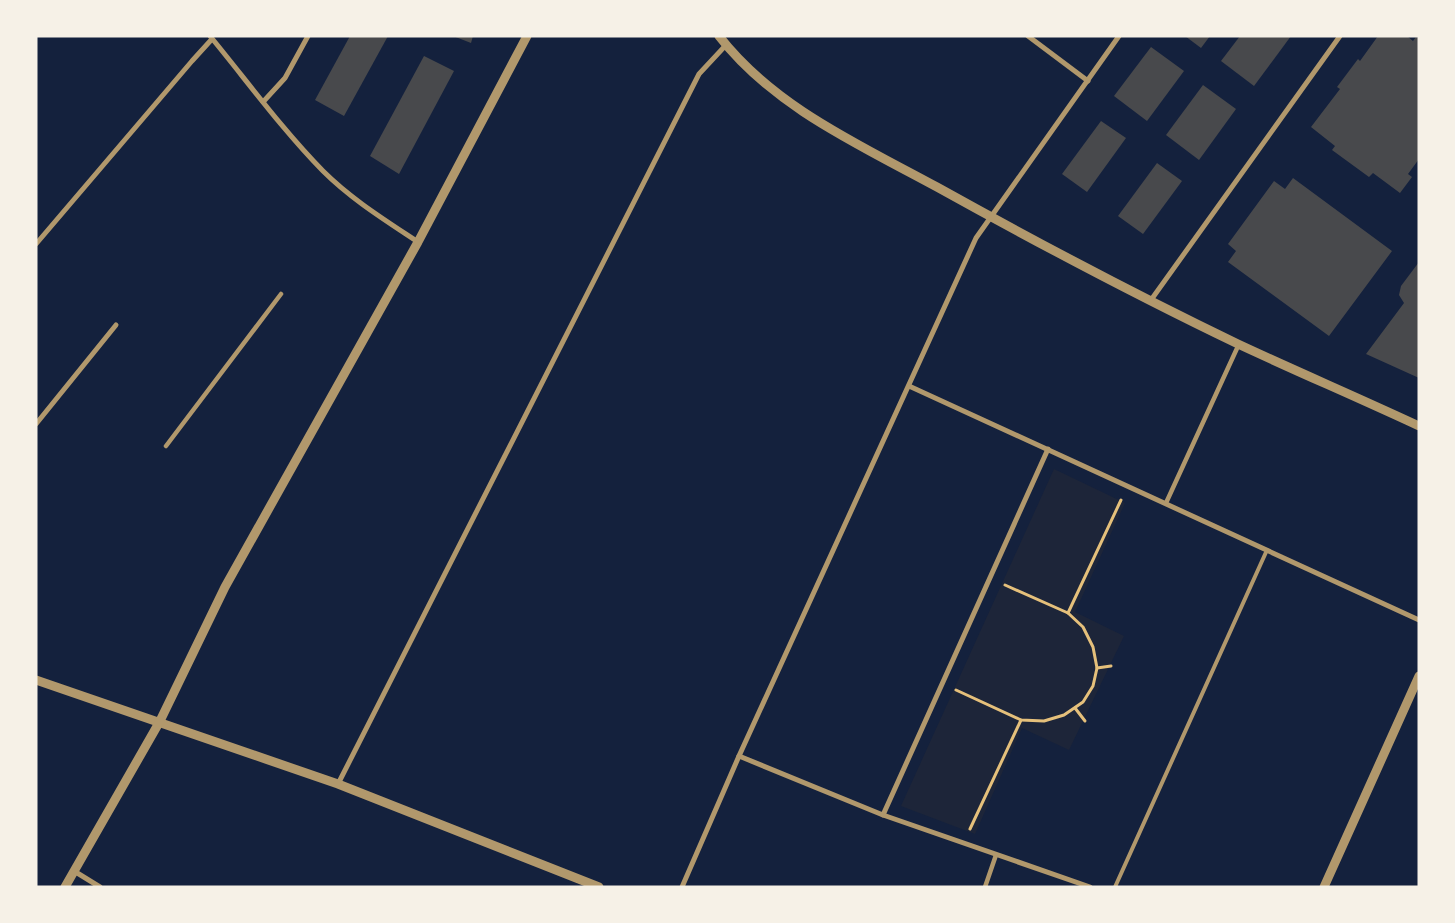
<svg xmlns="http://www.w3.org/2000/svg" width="1455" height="923" font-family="Inter,sans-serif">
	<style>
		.green { fill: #1d2539 }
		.building { fill: #48494c }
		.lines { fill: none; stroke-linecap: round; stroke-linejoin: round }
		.path { stroke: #e5c07b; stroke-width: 3 }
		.service { stroke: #b1986c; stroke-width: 4 }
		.pedestrian { stroke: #b1986c; stroke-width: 4.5 }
		.minor { stroke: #b1986c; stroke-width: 5 }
		.tertiary { stroke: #b1986c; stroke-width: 9 }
	</style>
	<rect width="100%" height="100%" fill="#14213d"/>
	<path class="green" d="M1054 469 1125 503 1075 612 1124 636 1069 750 1022 728 975 834 901 806Z"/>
	<g class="building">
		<path d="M350 36H388L344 116 315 100Z"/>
		<path d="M453 36H473L471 43Z"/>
		<path d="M1185 36H1210L1201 48Z"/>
		<path d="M1240 36H1291L1254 86 1221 61Z"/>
		<path d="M1378 36H1407L1413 41 1416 37 1419 39V159L1408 174 1412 177 1400 193 1373 173 1369 177 1332 150 1335 146 1311 127 1340 89 1337 87 1358 59 1360 61Z"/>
		<path d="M1151 47 1184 71 1147 121 1114 96Z"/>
		<path d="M424 56 454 71 399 174 370 156Z"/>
		<path d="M1203 85 1236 109 1199 160 1166 135Z"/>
		<path d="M1101 121 1126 138 1087 192 1062 174Z"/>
		<path d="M1157 163 1182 181 1143 234 1118 216Z"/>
		<path d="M1293 178 1392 251 1329 336 1228 262 1236 251 1228 244 1274 181 1285 189Z"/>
		<path d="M1419 262V378L1366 354 1404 303 1399 295 1401 286Z"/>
	</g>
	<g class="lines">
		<g class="path">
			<path d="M1068 613 1121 500"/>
			<path d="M1097 668 1111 666"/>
			<path d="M956 690 1021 720 1044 721 1064 715 1083 702 1093 686 1097 668 1093 647 1083 627 1068 613 1005 585"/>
			<path d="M1075 708 1085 721"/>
			<path d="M970 829 1021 720"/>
		</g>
		<path class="service" d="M1115 887 1267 550"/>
		<g class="pedestrian">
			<path d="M166 446 281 294"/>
			<path d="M1166 503 1239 344"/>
			<path d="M985 887 996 855"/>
		</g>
		<g class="minor">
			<path d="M210 36C247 81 282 129 323 171 351 199 385 220 418 242"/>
			<path d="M1028 36 1088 81"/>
			<path d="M263 102 285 78 308 36"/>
			<path d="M36 244 192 61 212 39"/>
			<path d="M1151 300 1340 36"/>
			<path d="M909 386 1419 620"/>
			<path d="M36 424 116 325"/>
			<path d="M739 756 883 815 1090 887"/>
			<path d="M338 784 699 74 726 45"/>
			<path d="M883 815 1048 449"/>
			<path d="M74 871 100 887"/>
			<path d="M682 887 739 756 976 238 1119 36"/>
		</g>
		<g class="tertiary">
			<path d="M719 36C774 107 860 145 937 187 1036 242 1136 295 1238 344 1298 372 1359 398 1419 426"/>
			<path d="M36 680 338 784 599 887"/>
			<path d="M65 887 160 721 225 587 418 242 527 36"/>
			<path d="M1324 887 1419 676"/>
		</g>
	</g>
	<rect width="1455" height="923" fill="none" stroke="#f6f1e7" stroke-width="75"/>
</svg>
